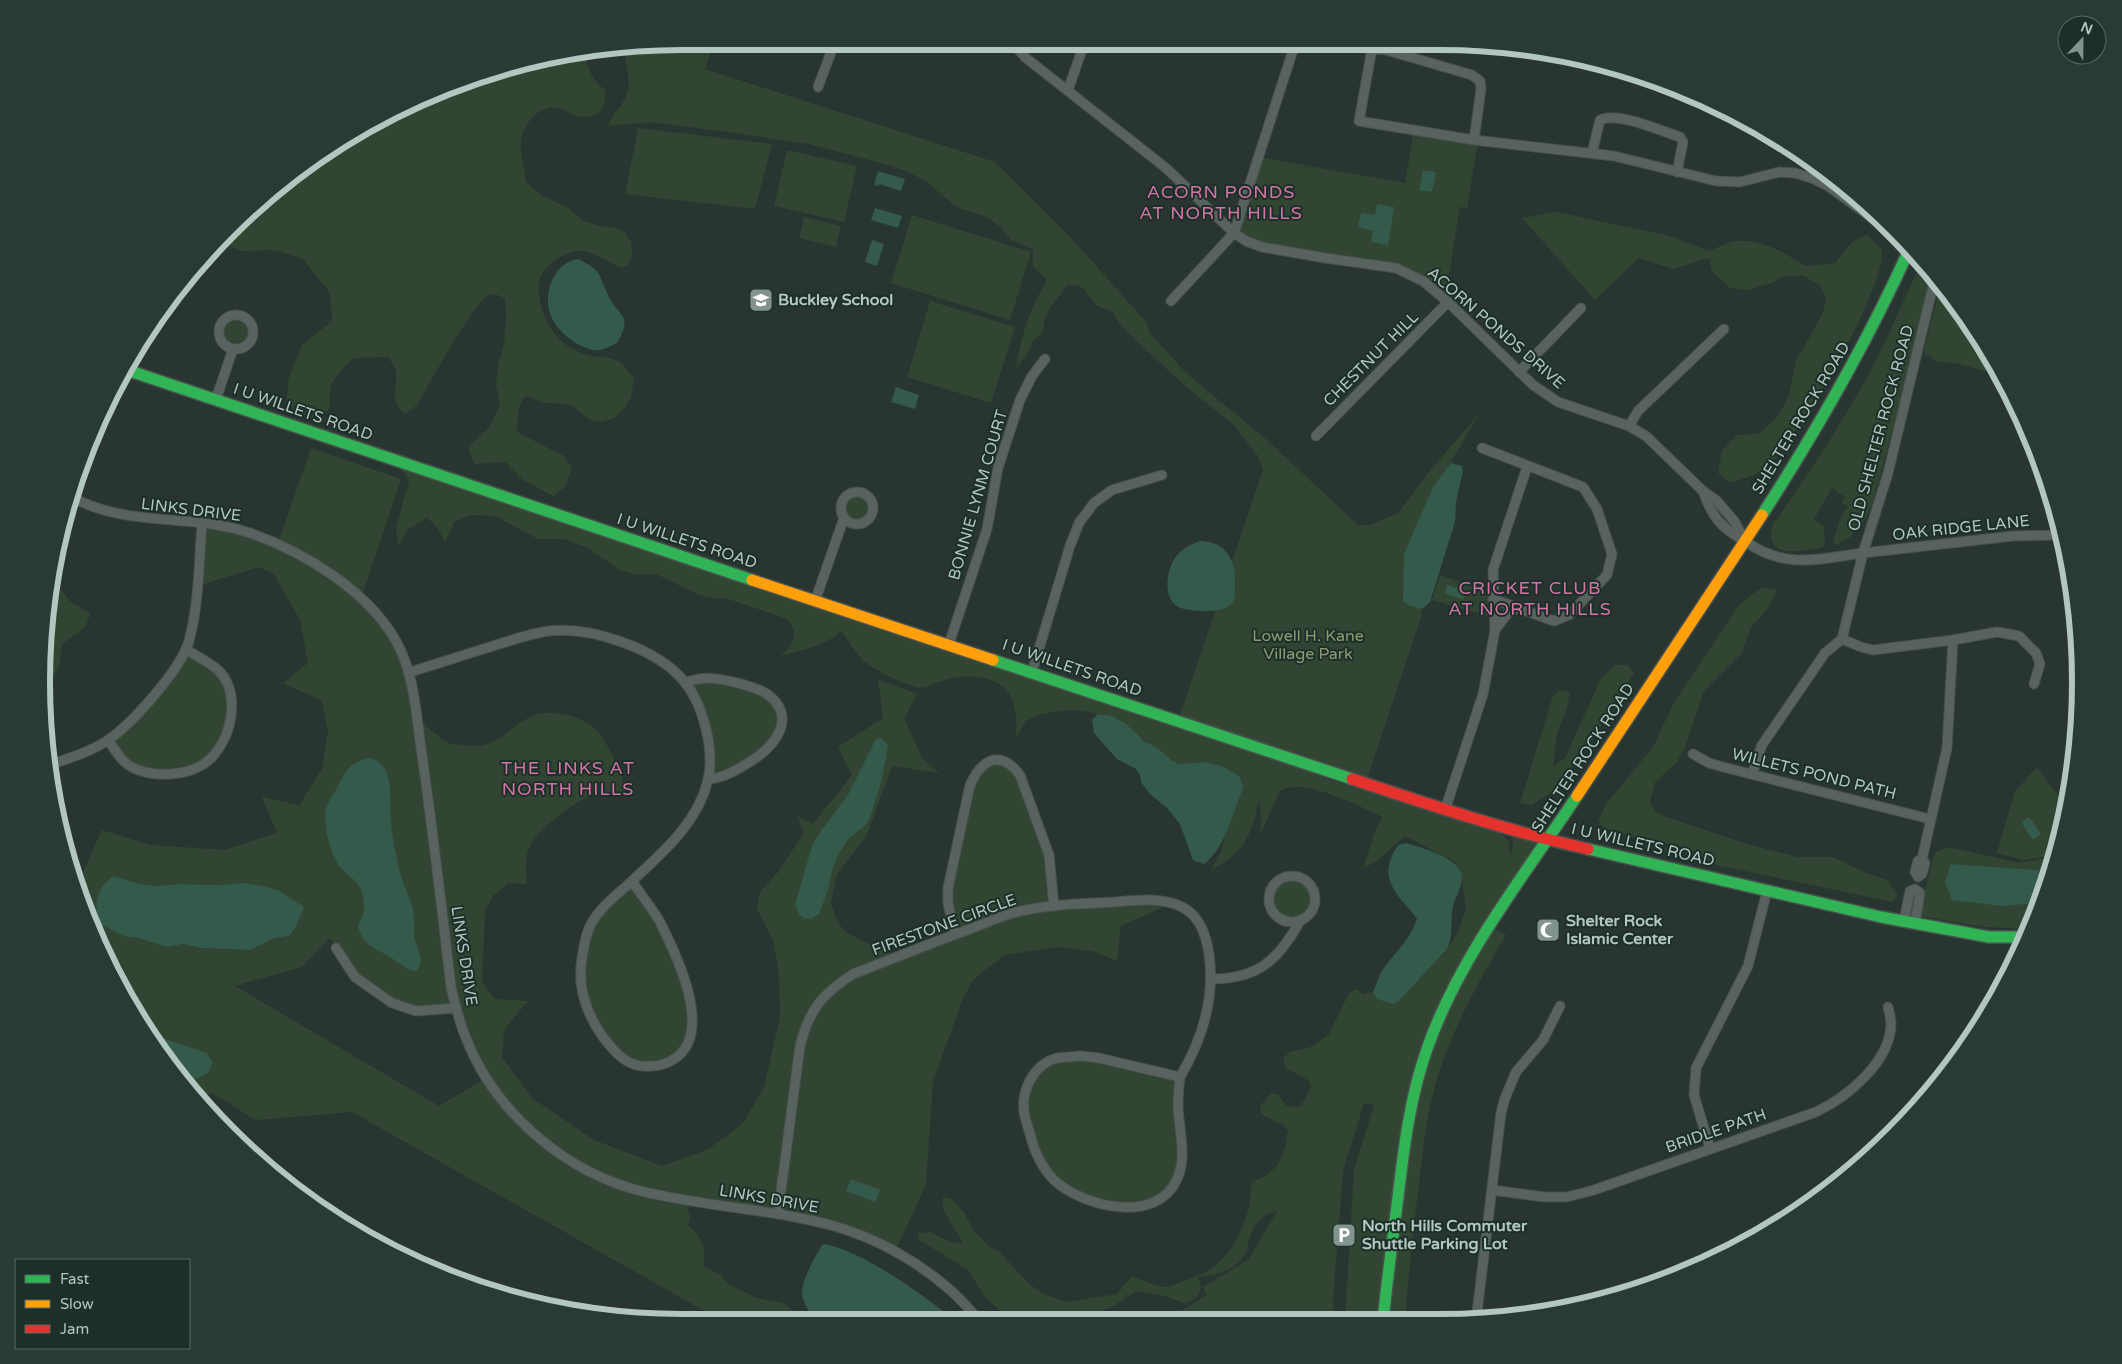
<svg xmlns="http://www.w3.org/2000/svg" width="2122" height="1364" font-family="'Varela Round',sans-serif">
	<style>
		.green { fill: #324532; fill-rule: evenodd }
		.water { fill: #345a4c }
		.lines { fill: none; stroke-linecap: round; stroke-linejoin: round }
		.street-casing { stroke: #47504d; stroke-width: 11 }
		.fast-casing { stroke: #47504d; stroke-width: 14 }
		.slow-casing { stroke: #47504d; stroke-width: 14 }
		.jam-casing { stroke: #47504d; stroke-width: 14 }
		.street { stroke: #58635f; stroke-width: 9 }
		.fast { stroke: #30b455; stroke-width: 11 }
		.slow { stroke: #ff9f0a; stroke-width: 11 }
		.jam { stroke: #e5322d; stroke-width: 11 }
		.labels { text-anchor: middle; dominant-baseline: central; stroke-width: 4; stroke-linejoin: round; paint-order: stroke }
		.poi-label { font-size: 16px; font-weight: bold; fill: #b3c6c0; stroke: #1c2f28; text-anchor: start }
		.street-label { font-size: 16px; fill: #b3c6c0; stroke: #1c2f28 }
		.park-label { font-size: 16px; fill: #909b72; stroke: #1c2f28 }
		.neighbourhood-label { font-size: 18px; letter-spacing: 1px; fill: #d474a6; stroke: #1c2f28 }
		.rim { fill: none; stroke: #b3c6c0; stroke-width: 6 }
	</style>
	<rect width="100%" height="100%" fill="#293531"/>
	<g class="green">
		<path d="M623 47H712L705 69 995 162 1072 239 1147 323 1148 331 1186 373 1267 440 1358 525H1371L1398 513 1428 473 1479 414 1443 476 1433 487 1427 502 1415 607 1422 609 1421 612 1422 614 1365 785 1178 721 1263 470 1258 456 1233 424 1185 386 1144 348 1121 326 1113 313 1096 305 1083 288 1076 285H1068L1050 308 1045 318 1042 333 1033 340 1030 350 1016 368C1021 336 1030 308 1047 280L1033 267V249L1011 240 1000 227 987 217 956 207 927 182 910 173 892 166 809 144 728 132 650 122 608 126C611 116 618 110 623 102 634 85 626 65 623 47Z"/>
		<path d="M587 49C584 66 592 79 605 90 607 105 599 118 582 117 573 117 566 109 557 108 539 105 524 123 521 140 519 152 525 169 526 182L542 196 567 207 584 221 599 226 617 228 625 233 631 242 632 255 628 265 622 268C600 260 588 242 562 256 546 265 536 276 539 295 543 326 561 350 593 356 601 358 608 356 615 360 624 363 628 371 634 379L631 398 624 409 613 419 600 422 590 420 573 407 566 404 544 403 527 396C516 403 518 421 517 432L564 456 572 468 565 487 553 496 523 480 505 462 474 464 468 447 489 428 500 405 496 385 498 365 504 344 506 317 505 299C500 295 493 293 487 296 474 303 427 388 417 405L406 414C385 399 401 386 395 368 393 364 390 360 388 357L352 358C346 366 337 375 332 383 325 400 338 409 316 421L296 411 287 404 288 380 302 345 332 321 330 293 303 259 275 250 241 251 220 242 259 200 326 149 476 75Z"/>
		<path d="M638 128 772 144 755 209 625 194Z"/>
		<path d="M1414 130 1478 141 1467 208 1460 207 1448 281 1437 293 1396 268 1262 247 1234 233 1259 157 1405 183Z"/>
		<path d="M787 150 857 166 844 222 774 206Z"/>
		<path d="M1556 212 1670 236 1709 251C1717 248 1724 244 1731 242 1757 236 1786 253 1805 266L1835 263 1852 242 1867 235 1882 250C1884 294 1803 426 1773 461 1761 474 1746 479 1729 482L1718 473 1722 450 1737 435 1759 434 1775 419 1781 411 1789 395 1796 361 1823 313 1826 298 1820 286 1804 276H1785L1772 283 1747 290 1730 288 1711 270 1710 259H1704L1673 269 1639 258 1595 300 1522 218Z"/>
		<path d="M912 215 1031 252 1010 320 891 283Z"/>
		<path d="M804 217 841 226 836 247 799 238Z"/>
		<path d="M1921 263 1931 273 1916 344 1872 505 1865 520 1850 537 1837 545 1833 542 1841 517 1848 506 1841 502 1845 497 1832 488 1814 519 1824 526 1825 543 1823 547C1802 551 1765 561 1772 526 1809 473 1844 421 1874 364 1891 331 1905 296 1921 263Z"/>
		<path d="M1941 284 1948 292 2000 375 1955 363 1934 361 1930 356 1925 355 1924 349Z"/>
		<path d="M930 301 1015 327 991 403 907 377Z"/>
		<circle cx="236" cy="332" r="17"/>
		<path d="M311 448 401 479 361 598C371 610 391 630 396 642 406 664 405 691 415 712 420 722 436 735 445 741 449 744 455 744 460 745 500 753 508 723 538 714 554 710 579 716 592 726 607 739 623 775 626 793 612 797 610 792 600 793 582 795 540 827 532 843 524 855 526 871 527 884L508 883 493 896 485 911 482 982 495 999 528 1001 504 1030 502 1057 532 1098 594 1140 662 1166 707 1150 743 1123 764 1087 780 1017 779 975 774 943 757 909 760 892 778 872 804 833 797 816 813 824 852 775 838 747 883 718 878 679 917 694 904 718 922 758 939 773 892 766 867 835 837 874 831 902 837 921 845 932 896 957 955 934 948 903 970 785 987 762 1013 766 1045 839 1054 905 1172 903 1121 926 1117 961 1093 951 1056 947 1004 955 973 980 962 1001 933 1081 926 1185 895 1251 835 1226 685 1200 690 1217 688 1225C701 1237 708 1248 703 1266L719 1274 730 1285 757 1298 783 1303 803 1318H717L352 1112 255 1120 213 1093 200 1096 189 1083 208 1073 181 1044 146 1032 90 927 76 887 102 830 150 845 225 850 277 833 262 797 299 805 322 769 328 731 322 701 283 683 308 663 300 620 274 574 259 567 197 586 202 524 278 543ZM114 876 136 883 156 886 179 884 222 885 278 890 303 907 296 927 289 936 274 938 250 950 201 948 183 944 166 947 139 938 124 935 100 924 99 891ZM330 938 355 977 392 1003 416 1011 456 1008 486 1078 439 1106 235 986 302 967Z"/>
		<path d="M399 468 1292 765 1330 780 1399 801 1420 805 1480 824 1503 835 1509 842 1510 856 1513 845 1512 833 1548 840 1490 927 1506 935C1476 986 1446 1039 1432 1098 1424 1128 1422 1161 1418 1192 1413 1235 1408 1278 1405 1321H1345L1354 1169 1374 1105 1364 1103 1343 1171 1333 1299 1334 1321 1166 1320 1207 1295 1203 1287 1248 1260 1277 1211C1261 1216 1253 1224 1249 1240 1248 1243 1248 1248 1247 1251 1237 1271 1217 1275 1198 1277L1201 1287 1197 1297 1186 1304 1165 1296 1136 1291 1115 1305 1097 1313 1094 1320 1007 1319 1004 1314 984 1296 969 1271 918 1239 919 1233 930 1232 950 1242 963 1243 943 1209V1197L952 1199 964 1212 973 1230 988 1246 999 1251 1027 1282 1043 1294 1067 1302 1117 1294 1132 1276C1142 1280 1155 1286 1165 1287 1171 1287 1178 1283 1184 1281 1223 1268 1235 1249 1248 1211 1251 1201 1249 1191 1253 1181 1277 1175 1286 1154 1288 1131L1283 1125 1261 1114 1260 1106 1271 1093 1278 1095 1287 1106 1299 1107 1304 1101 1311 1086 1309 1081 1285 1067 1283 1059 1289 1052 1311 1047 1329 1034 1348 995 1355 989 1364 994 1373 992 1377 999 1399 1001 1447 949 1458 932 1466 909 1462 879 1455 862 1405 836 1379 859 1363 869 1374 834 1382 817C1360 806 1302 776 1280 791L1260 835 1261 818 1259 796C1254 832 1244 854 1211 870L1222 849 1225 836 1244 787 1239 776 1222 766 1204 762 1179 764 1171 760 1112 716 1075 710 1058 711 1039 715 1026 721 1016 737C1016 728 1017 719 1015 710 1010 674 969 672 941 681 931 684 927 690 916 687 902 683 874 670 864 661 855 653 849 640 841 631 824 647 803 649 781 656L791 645 794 636 793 629 789 621 779 616 725 598H713L699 595 656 574H633L620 570 588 548 564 539H538L495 516 470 515 454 522 445 542 438 529 427 517 406 531 399 547 396 528 404 498 409 485 407 476Z"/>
		<circle cx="857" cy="508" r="16"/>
		<path d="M1440 575 1493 593 1494 618 1432 600Z"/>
		<path d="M51 585C61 586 63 594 70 601 77 607 85 607 90 615L85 627 62 644 60 662 55 674 42 677Z"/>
		<path d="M1762 587 1777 590 1766 611 1751 627 1742 653 1704 691 1684 750 1676 763 1655 782 1650 803 1658 814 1750 845 1798 857H1833L1861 871 1887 880 1898 896 1893 902 1702 862 1669 844 1645 841 1603 827 1598 821 1606 804 1653 747 1673 704 1739 605Z"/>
		<path d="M186 649 218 670 228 685 231 718 211 759 182 772 137 770 108 740 137 713Z"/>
		<path d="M1615 665H1628L1634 673 1594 737 1553 791 1532 805 1520 803 1553 696 1560 690 1570 692 1567 708 1557 734 1553 767 1565 758 1601 678Z"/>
		<path d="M696 679 741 684 777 704 782 728 756 758 708 779 709 747 685 683Z"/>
		<path d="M2037 767 2066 806 2054 855 2023 860 1997 853 2015 791Z"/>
		<path d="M1949 847 2020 863 2054 857 2051 871 1951 864 2002 906 2040 903 2028 929 1984 927 1919 916 1933 858 1936 852Z"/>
		<circle cx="1292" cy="899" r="23"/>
		<path d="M632 881 659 920 682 969 693 1018 683 1052 648 1067 613 1051 581 990 590 925Z"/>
		<path d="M1080 1056 1180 1077 1182 1161 1166 1195 1131 1207 1076 1195 1041 1162 1024 1112 1029 1080 1043 1065Z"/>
	</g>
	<g class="water">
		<path d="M1423 170 1436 172 1432 192 1419 190Z"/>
		<path d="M878 171 905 179 901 191 879 184 878 186 874 185Z"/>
		<path d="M1377 204 1394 207 1388 245 1371 242 1373 231 1358 227 1361 213 1375 215Z"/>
		<path d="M875 208 902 216 898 228 871 220Z"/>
		<path d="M872 240 884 244 877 266 865 262Z"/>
		<path d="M578 259C604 272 597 273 609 297 619 317 633 314 618 342 610 347 602 351 593 350 575 346 555 330 550 313 543 292 555 262 578 259Z"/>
		<path d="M896 387 919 395 915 409 891 402Z"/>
		<path d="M1451 463 1462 466 1463 471 1456 502 1455 522 1430 602 1422 609 1410 606 1403 601 1404 554 1433 487Z"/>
		<path d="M1200 541C1226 541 1237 561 1235 585 1234 591 1237 597 1232 603 1225 614 1193 612 1181 608 1162 601 1166 571 1175 558 1181 549 1191 544 1200 541Z"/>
		<path d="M1447 585 1466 591 1463 600 1445 593Z"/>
		<path d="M1098 714 1112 716 1126 724 1144 741 1156 747 1171 760 1179 764 1204 762 1222 766 1239 776 1244 787C1232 813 1227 846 1204 864L1193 860 1180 824 1166 807 1150 794 1141 782 1140 775 1136 769 1117 759 1099 739 1094 733 1092 720Z"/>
		<path d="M876 739H882L888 745 882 779 871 815 866 825 849 838 839 853 832 870 828 890 819 914 811 919 803 918 799 914 795 905 812 846 820 832 848 795Z"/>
		<path d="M368 758C376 759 382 763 386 771 393 786 389 808 391 824 393 842 398 869 404 885 412 904 415 910 414 932 413 945 428 961 416 971 406 970 404 966 396 961 383 951 363 947 359 929 357 922 363 918 364 912 365 907 363 894 361 889 356 880 347 874 340 867 331 857 322 821 326 808 328 801 334 795 337 788 344 772 350 763 368 758Z"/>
		<path d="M2029 817 2041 834 2033 840 2021 822Z"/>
		<path d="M1406 843C1422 848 1462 858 1462 878 1462 889 1453 900 1452 912 1451 925 1453 937 1447 949L1399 1001 1393 1004 1377 999 1373 992C1376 986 1378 977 1382 971 1394 953 1410 940 1417 919 1413 912 1408 909 1404 903 1386 882 1383 868 1398 845Z"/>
		<path d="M1951 864 2051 871 2047 888 2040 903 2002 906 1952 900 1945 882Z"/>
		<path d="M114 876 136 883 156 886 179 884 222 885 243 883 262 886 278 890 304 907 296 927 289 936 274 938 250 950 201 948 183 944 166 947 139 938 124 936 100 924C93 905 96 887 114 876Z"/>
		<path d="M146 1032 206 1053 213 1062 208 1073 189 1083Z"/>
		<path d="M851 1179 880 1190 875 1202 846 1191Z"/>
		<path d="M823 1244C858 1248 925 1296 953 1319L814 1318C809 1312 802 1301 802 1293 802 1279 816 1255 823 1244Z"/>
	</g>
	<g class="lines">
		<g class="street-casing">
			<g id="street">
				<path d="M1016 47 1026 58 1166 168 1234 233 1246 241 1262 247 1325 258 1396 268 1423 281 1448 302 1533 385 1558 402 1629 426 1646 436 1703 491 1717 501 1735 522 1745 541C1721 528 1712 517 1703 491"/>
				<path d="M818 87 833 47"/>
				<path d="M1068 90 1083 47"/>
				<path d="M1474 140 1481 89 1480 81 1472 75 1386 50 1374 49 1371 54 1359 121 1474 140 1614 156 1716 181 1740 182 1779 172 1795 173 1814 179 1828 186 1893 233"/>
				<path d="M1592 153 1600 120C1617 111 1661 131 1680 137L1683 142 1677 172"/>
				<path d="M1171 301 1234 233 1294 47"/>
				<circle cx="236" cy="332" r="17"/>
				<path d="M1519 372 1581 308"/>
				<path d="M216 399 233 349"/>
				<path d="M1629 426 1638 411 1724 329"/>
				<path d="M1316 436 1448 302"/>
				<path d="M1482 448 1583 487 1597 509 1612 554 1607 575 1569 615 1554 621 1493 599"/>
				<circle cx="857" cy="508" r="16"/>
				<path d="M70 496C125 528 192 513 250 533 304 552 367 590 396 641 415 675 416 716 422 755 433 832 442 910 451 987 455 1004 459 1022 466 1038 495 1113 567 1174 645 1192 707 1207 772 1209 834 1226 876 1238 917 1261 949 1289 960 1298 969 1309 978 1319"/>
				<path d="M1745 541C1785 570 1818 559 1863 553L1888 473 1935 278"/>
				<path d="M815 601 844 518"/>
				<path d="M1495 630 1508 613 1517 608"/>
				<path d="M1842 639 1861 647 1873 650 1953 640 1997 632 2019 636 2036 653 2040 664 2034 684"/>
				<path d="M949 644 987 529 998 468 1020 400 1032 376 1045 359"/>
				<path d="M410 672C437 664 463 655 490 647 509 641 528 634 548 631 590 626 656 648 684 681 703 704 715 750 708 780 698 823 662 853 632 881 617 895 601 906 591 924 585 935 584 946 582 958 577 987 586 1013 603 1037 615 1053 629 1069 651 1066 659 1066 668 1063 674 1059 715 1033 676 954 660 922 652 908 641 895 632 881"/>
				<path d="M1032 672 1070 546 1079 523 1094 503 1112 490 1162 475"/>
				<path d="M685 683C703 676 716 678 734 682 745 685 758 688 767 694 799 717 774 747 751 761 737 770 724 778 708 779"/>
				<path d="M108 740C114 748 119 758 127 764 148 780 194 777 212 757 232 736 241 693 218 670 209 662 196 656 186 649"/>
				<path d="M1693 754 1709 763 1723 767 1930 819"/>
				<path d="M52 764C70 758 92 751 108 740 132 724 181 669 189 641 199 604 199 562 202 524"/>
				<path d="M1752 774 1762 745 1825 653 1842 639 1863 553 2013 536 2062 535"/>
				<path d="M1445 810 1483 694 1495 630 1493 570 1527 467"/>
				<path d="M1922 859 1947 748 1953 640"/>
				<path d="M1922 859 1925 863 1922 874 1918 877 1915 872 1918 861Z"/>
				<circle cx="1292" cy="899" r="23"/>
				<path d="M1904 921 1910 891 1915 889 1920 893 1915 923"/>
				<path d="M955 934 948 903V888L970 785C982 759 1000 749 1020 775L1049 855 1054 906"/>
				<path d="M2015 938 2018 952"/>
				<path d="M336 948 355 977 392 1003 416 1011 456 1008"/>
				<path d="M1211 979C1257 979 1278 961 1300 921"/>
				<path d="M1080 1056 1099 1058 1180 1077C1179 1086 1178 1095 1178 1104 1178 1128 1188 1156 1177 1179 1157 1225 1083 1207 1054 1180 1042 1168 1034 1150 1030 1134 1028 1127 1025 1119 1024 1112 1021 1090 1034 1064 1057 1058 1064 1057 1072 1057 1080 1056Z"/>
				<path d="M1710 1148 1694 1095 1696 1068 1748 966 1767 891"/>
				<path d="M1492 1190 1544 1197H1567L1594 1190 1816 1112C1847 1097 1891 1062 1891 1023 1891 1018 1889 1012 1888 1007"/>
				<path d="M778 1214 800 1046C809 1010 822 994 853 974 892 959 931 943 970 929 984 924 998 917 1013 913 1046 904 1081 904 1114 902 1136 900 1162 897 1182 907 1200 916 1206 935 1209 954 1215 997 1202 1040 1180 1077"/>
				<path d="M1476 1321 1501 1113 1505 1098 1516 1072 1543 1040 1560 1006"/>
			</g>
		</g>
		<g class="fast-casing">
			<g id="fast">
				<path d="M124 369 752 580"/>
				<path d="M1762 515C1817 430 1867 343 1909 250"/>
				<path d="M993 660 1352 779"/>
				<path d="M1588 849 1881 917 1989 937H2025"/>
				<path d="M1383 1321C1387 1280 1393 1238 1398 1197 1404 1147 1410 1097 1427 1049 1459 957 1524 876 1577 796"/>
			</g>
		</g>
		<g class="slow-casing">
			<g id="slow">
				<path d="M752 580 993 660"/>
				<path d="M1577 796 1762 515"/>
			</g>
		</g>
		<g class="jam-casing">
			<path id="jam" d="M1352 779C1430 805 1508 831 1588 849"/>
		</g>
		<use href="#street" class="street"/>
		<use href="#fast" class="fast"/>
		<use href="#slow" class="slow"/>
		<use href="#jam" class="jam"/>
	</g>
	<defs>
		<g id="school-square" transform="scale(1.25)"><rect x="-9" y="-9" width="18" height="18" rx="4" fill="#83938e" stroke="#1c2f28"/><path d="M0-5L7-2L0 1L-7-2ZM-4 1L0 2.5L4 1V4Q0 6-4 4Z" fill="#fff"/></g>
		<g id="mosque-square" transform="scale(1.25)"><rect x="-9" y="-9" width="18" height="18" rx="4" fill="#83938e" stroke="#1c2f28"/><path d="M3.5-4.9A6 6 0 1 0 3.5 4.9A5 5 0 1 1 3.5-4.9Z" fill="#fff"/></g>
		<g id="parking-square" transform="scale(1.25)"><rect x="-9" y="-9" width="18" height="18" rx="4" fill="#83938e" stroke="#1c2f28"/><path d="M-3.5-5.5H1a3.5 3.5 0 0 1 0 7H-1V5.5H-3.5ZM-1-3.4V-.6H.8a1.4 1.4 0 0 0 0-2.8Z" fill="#fff"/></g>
	</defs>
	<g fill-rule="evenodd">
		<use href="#school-square" x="761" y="300"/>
		<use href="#mosque-square" x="1548" y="930"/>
		<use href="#parking-square" x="1344" y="1235"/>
	</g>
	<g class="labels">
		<g class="poi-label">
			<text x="778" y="300">Buckley School</text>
			<text x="1566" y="921">Shelter Rock<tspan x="1566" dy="18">Islamic Center</tspan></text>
			<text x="1362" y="1226">North Hills Commuter<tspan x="1362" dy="18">Shuttle Parking Lot</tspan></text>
		</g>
		<g class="street-label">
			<text transform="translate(1496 328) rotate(41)">ACORN PONDS DRIVE</text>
			<text transform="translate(1371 359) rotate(-45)">CHESTNUT HILL</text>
			<text transform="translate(303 412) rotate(19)">I U WILLETS ROAD</text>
			<text transform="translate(1801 418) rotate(-59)">SHELTER ROCK ROAD</text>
			<text transform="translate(1881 428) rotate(-75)">OLD SHELTER ROCK ROAD</text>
			<text transform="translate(978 495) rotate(-74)">BONNIE LYNM COURT</text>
			<text transform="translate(191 510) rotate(7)">LINKS DRIVE</text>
			<text transform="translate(1961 528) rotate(-6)">OAK RIDGE LANE</text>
			<text transform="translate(687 541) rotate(18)">I U WILLETS ROAD</text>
			<text transform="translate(1072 668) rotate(19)">I U WILLETS ROAD</text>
			<text transform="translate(1583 758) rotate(-57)">SHELTER ROCK ROAD</text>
			<text transform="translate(1814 774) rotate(14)">WILLETS POND PATH</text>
			<text transform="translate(1643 845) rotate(13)">I U WILLETS ROAD</text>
			<text transform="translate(944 925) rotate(-20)">FIRESTONE CIRCLE</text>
			<text transform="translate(464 956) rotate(81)">LINKS DRIVE</text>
			<text transform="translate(1716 1131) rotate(-19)">BRIDLE PATH</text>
			<text transform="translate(769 1199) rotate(10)">LINKS DRIVE</text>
		</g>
		<g class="park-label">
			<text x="1308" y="636">Lowell H. Kane<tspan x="1308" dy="18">Village Park</tspan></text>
		</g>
		<g class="neighbourhood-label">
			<text x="1221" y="192">ACORN PONDS<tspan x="1221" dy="21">AT NORTH HILLS</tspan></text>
			<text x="1530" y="588">CRICKET CLUB<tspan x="1530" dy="21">AT NORTH HILLS</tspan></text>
			<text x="568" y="768">THE LINKS AT<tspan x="568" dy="21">NORTH HILLS</tspan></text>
		</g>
	</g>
	<path d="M0 0H2122V1364H0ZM682 50H1440A632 632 0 0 1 2072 682V682A632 632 0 0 1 1440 1314H682A632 632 0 0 1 50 682V682A632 632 0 0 1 682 50Z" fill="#283b34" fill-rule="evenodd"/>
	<path class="rim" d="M682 50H1440A632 632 0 0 1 2072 682V682A632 632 0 0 1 1440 1314H682A632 632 0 0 1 50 682V682A632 632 0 0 1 682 50Z"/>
	<rect x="15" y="1259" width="175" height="90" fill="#1c2f28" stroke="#586b65"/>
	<rect x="25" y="1275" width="25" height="8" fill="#30b455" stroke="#586b65"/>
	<text x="60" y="1284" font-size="15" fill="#b3c6c0">Fast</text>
	<rect x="25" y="1300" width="25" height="8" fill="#ff9f0a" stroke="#586b65"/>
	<text x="60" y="1309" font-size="15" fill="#b3c6c0">Slow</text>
	<rect x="25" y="1325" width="25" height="8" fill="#e5322d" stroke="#586b65"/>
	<text x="60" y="1334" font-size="15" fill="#b3c6c0">Jam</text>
	<g transform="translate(2082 40) rotate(22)"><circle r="24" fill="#1c2f28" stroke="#586b65"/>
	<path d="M0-4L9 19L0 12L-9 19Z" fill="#83938e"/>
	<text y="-8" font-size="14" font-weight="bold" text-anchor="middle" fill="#b3c6c0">N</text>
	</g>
</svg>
